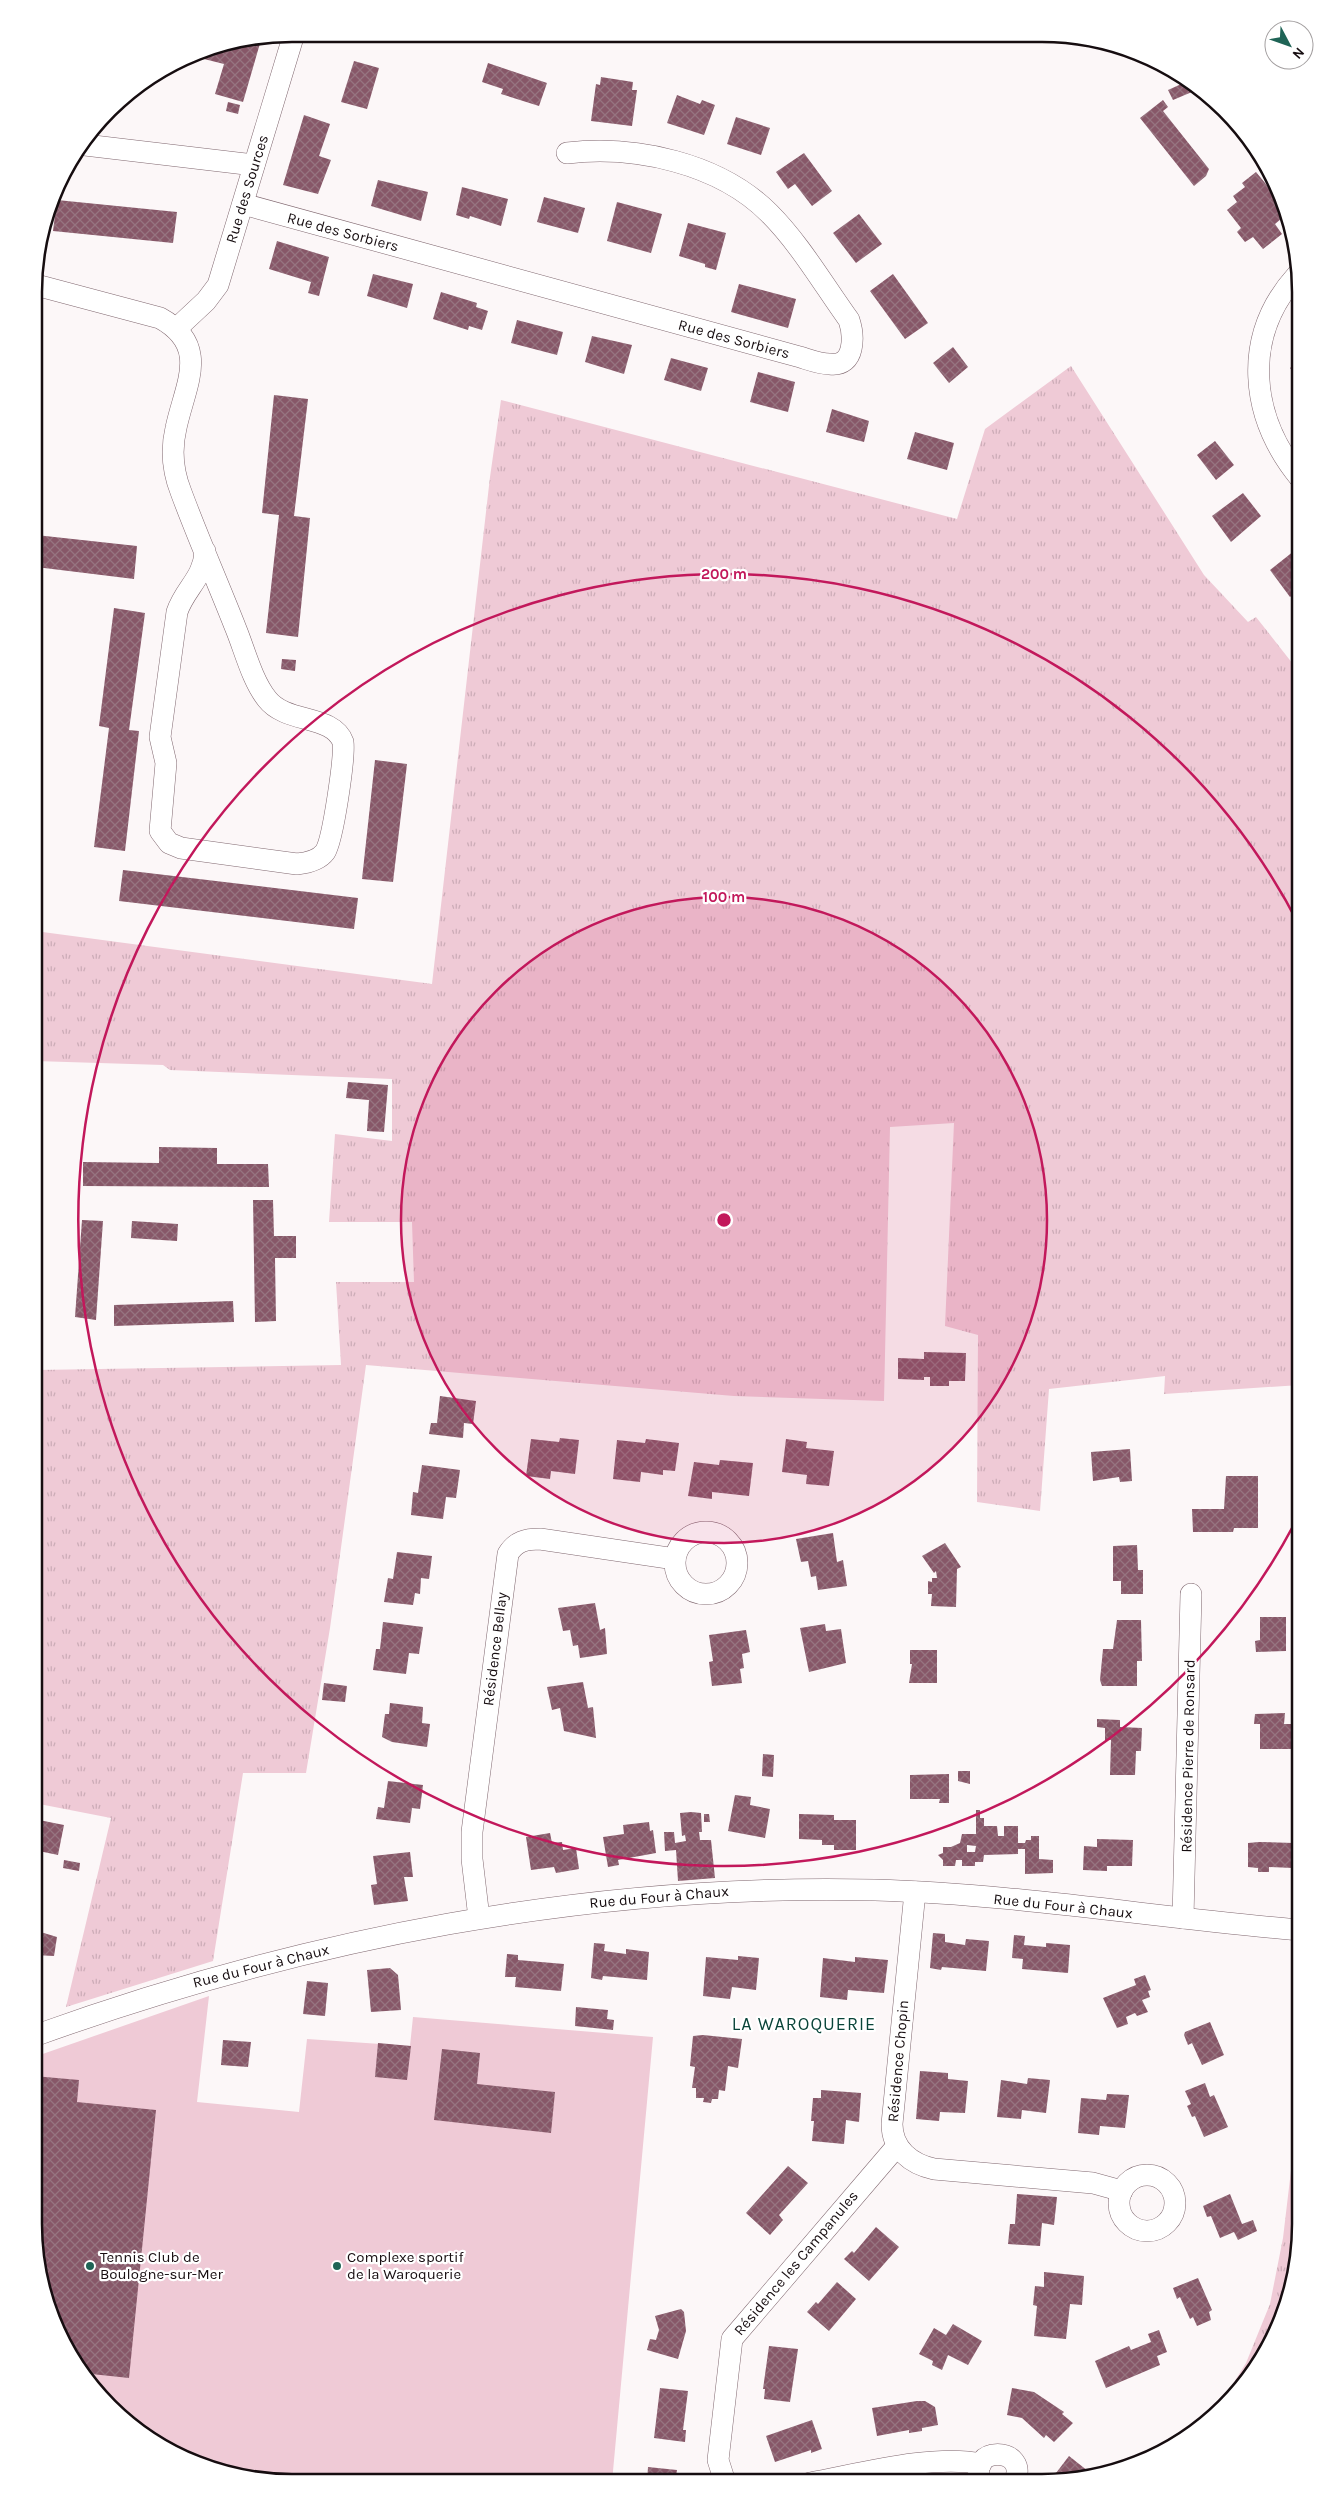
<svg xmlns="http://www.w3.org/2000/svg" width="1334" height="2517" font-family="Karla,sans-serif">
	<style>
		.grass { fill: url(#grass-tufts) }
		.pitch { fill: #efcad6 }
		.building { fill: url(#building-cross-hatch); fill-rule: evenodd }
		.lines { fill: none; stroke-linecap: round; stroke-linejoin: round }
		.street-casing { stroke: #806870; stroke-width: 22 }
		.street { stroke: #fff; stroke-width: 21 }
		.ring { fill: none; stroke: #c2185b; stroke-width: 2.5 }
		.poi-dot { fill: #1f6456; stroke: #fff; stroke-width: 2 }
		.labels { text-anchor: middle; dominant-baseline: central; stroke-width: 4.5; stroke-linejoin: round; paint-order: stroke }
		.street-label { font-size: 15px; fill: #160d10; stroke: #fff }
		.poi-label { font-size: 15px; fill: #160d10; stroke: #fff; text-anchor: start }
		.quarter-label { font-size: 18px; letter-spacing: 1px; fill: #094439; stroke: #fff }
		.rim { fill: none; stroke: #160d10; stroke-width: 2.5 }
		.centre { fill: #c2185b; stroke: #fff; stroke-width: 2.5 }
		.ring-label { font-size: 15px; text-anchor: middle; font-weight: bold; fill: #c2185b; stroke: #fff; stroke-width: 4.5; stroke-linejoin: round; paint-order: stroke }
	</style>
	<defs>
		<pattern id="grass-tufts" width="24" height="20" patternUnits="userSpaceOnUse" patternTransform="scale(1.25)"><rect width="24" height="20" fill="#efcad6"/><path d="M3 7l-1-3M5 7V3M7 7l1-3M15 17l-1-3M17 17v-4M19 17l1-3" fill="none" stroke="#ccacb7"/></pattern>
		<pattern id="building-cross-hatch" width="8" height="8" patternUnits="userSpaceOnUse" patternTransform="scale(1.25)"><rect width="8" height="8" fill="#875768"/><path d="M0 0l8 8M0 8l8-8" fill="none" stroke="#967480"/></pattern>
	</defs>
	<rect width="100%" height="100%" fill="#fcf7f8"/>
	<g class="grass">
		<path d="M1071 366 1204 575 1248 622 1256 617 1300 673V1385L1164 1394 1165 1376 1049 1389 1040 1511 977 1502 978 1335 945 1326 954 1123 890 1127 884 1401 734 1396 366 1365 330 1628 306 1773H243L213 1961 66 2007 111 1818 34 1803 35 1174H41L37 1370 341 1365 336 1282H414L412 1222H329L335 1134 392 1141V1079L170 1070 163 1065 35 1061V931L432 984 490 477 501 400 957 519 985 429Z"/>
		<path d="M1300 2047V2242L1281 2323 1247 2382 1216 2411 1246 2363 1270 2304 1283 2238 1297 2120Z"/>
	</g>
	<path class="pitch" d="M209 1996 197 2102 299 2112 307 2039 410 2046 413 2017 653 2037 612 2482 258 2481 193 2463 135 2430 77 2369 48 2308 34 2225V2057Z"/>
	<g class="building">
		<path d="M352 34H366L365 38Z"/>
		<path d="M261 40 243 102 215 94 224 64 204 59 205 56 196 53Z"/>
		<path d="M354 61 379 68 367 109 341 102Z"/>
		<path d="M488 63 547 83 539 106 501 94 503 89 482 82Z"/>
		<path d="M601 77 633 82 632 90H637L632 126 591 121 596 84 600 85Z"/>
		<path d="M1188 81 1199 89 1173 100 1168 90Z"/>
		<path d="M677 95 700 104 702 100 715 105 704 135 667 123Z"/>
		<path d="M1163 100 1168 107 1163 111 1209 169 1206 176 1194 186 1140 118Z"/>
		<path d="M228 102 240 105 238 114 226 111Z"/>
		<path d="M304 115 330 124 319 156 331 160 318 194 283 185Z"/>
		<path d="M736 117 770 128 761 155 727 144Z"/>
		<path d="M804 153 832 191 812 206 795 184 788 189 776 172Z"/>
		<path d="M1256 172 1287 210V214L1275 224 1282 234 1263 249 1253 237 1245 242 1237 232 1241 228 1227 210 1237 202 1233 196 1245 187 1242 183Z"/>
		<path d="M378 180 428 192 421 221 371 206Z"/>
		<path d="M462 187 508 199 501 226 470 216 469 219 456 215Z"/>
		<path d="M544 197 585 208 578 233 537 222Z"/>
		<path d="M57 200 177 212 173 243 53 231Z"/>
		<path d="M617 202 662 214 651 253 607 241Z"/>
		<path d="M859 214 882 244 856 263 833 233Z"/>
		<path d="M688 223 726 233 716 270 705 267V264L679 256Z"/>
		<path d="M277 241 329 257 319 296 308 293 311 282 269 269Z"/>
		<path d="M373 274 413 284 407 308 367 296Z"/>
		<path d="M893 274 928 323 905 339 870 291Z"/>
		<path d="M739 284 796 299 788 328 731 312Z"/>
		<path d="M441 292 477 303 476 307 488 311 482 330 469 326 468 330 433 319Z"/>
		<path d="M517 320 563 332 557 355 511 343Z"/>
		<path d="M592 336 632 345 624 374 585 362Z"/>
		<path d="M953 347 968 367 949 383 933 363Z"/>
		<path d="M671 358 708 368 701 391 664 380Z"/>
		<path d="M1300 360V378L1298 379 1290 368Z"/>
		<path d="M758 372 795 382 788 412 750 402Z"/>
		<path d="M274 395 308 399 294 516 310 518 298 637 266 633 279 515 262 513Z"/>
		<path d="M832 409 869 421 864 442 826 432Z"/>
		<path d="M915 432 954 443 947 470 907 459Z"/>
		<path d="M1215 441 1234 465 1216 480 1197 455Z"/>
		<path d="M1243 493 1261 516 1231 542 1212 516Z"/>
		<path d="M36 535 137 546 134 579 36 567Z"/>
		<path d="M1294 551 1300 559V589L1290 597 1270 570Z"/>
		<path d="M114 608 145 613 129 730 139 731 125 851 94 847 109 728 99 726Z"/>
		<path d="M282 659 296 660 295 671 281 669Z"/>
		<path d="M375 760 407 764 393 882 362 879Z"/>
		<path d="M123 870 358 898 354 929 119 901Z"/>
		<path d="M348 1082 388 1085 384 1132 367 1131 369 1100 346 1098Z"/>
		<path d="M159 1147 217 1148V1164H268L269 1187 83 1186V1162L159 1163Z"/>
		<path d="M253 1200H273L274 1236H296V1258H275L276 1321 255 1322Z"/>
		<path d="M82 1220 103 1221 96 1320 75 1317Z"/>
		<path d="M132 1221 178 1224 177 1241 131 1238Z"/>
		<path d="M233 1301 234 1322 114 1326V1305Z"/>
		<path d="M924 1352 966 1353 965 1381H949V1386H930V1377H924V1380L898 1379V1358L924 1359Z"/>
		<path d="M440 1396 476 1401 473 1424 464 1423 463 1438 429 1434 431 1423H437Z"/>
		<path d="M560 1438 579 1440 575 1474 551 1471 550 1479 526 1476 531 1439 559 1442Z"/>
		<path d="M646 1439 679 1443 675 1471 663 1470V1475L641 1472 640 1482 613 1479 617 1440 645 1443Z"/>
		<path d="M786 1439 807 1442 806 1448 834 1451 829 1486 806 1484 807 1475 782 1472Z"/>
		<path d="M1130 1449 1132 1481 1120 1482 1119 1477 1093 1481 1091 1452Z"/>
		<path d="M720 1460 753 1463 749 1496 712 1492V1499L688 1496 694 1462 719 1465Z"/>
		<path d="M422 1465 460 1470 456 1498 446 1497 443 1519 411 1515 413 1492 418 1493Z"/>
		<path d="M1226 1476H1258V1528H1234L1233 1532H1193L1192 1509H1224Z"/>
		<path d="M833 1533 837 1562 843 1560 847 1586 818 1590 816 1576 811 1577 808 1561 801 1562 796 1539Z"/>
		<path d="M945 1543 961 1567 957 1569 956 1607 931 1606 932 1594H928V1581L932 1582V1578H937L936 1571 934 1573 922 1556Z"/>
		<path d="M1137 1545 1138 1570H1143V1594H1121V1581H1113V1546Z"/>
		<path d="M397 1552 432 1556 429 1579 421 1578 420 1594 415 1593 413 1605 384 1602 388 1578 393 1579Z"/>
		<path d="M595 1603 600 1630 605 1628 607 1654 580 1658 578 1645 573 1646 570 1630 563 1631 558 1608Z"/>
		<path d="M1260 1617H1286V1651L1256 1652 1255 1641 1260 1640Z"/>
		<path d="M1117 1620H1141L1142 1661H1137V1686H1102L1100 1680 1103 1649H1113Z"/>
		<path d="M383 1622 423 1627 419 1654 409 1653 406 1674 373 1670 376 1649H380Z"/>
		<path d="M825 1624 826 1631 841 1629 846 1663 809 1672 800 1628Z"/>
		<path d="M746 1630 750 1652 742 1654 744 1668 740 1669 742 1683 712 1686 709 1662 713 1661 709 1635Z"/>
		<path d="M910 1650H937V1683H909L912 1664H910Z"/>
		<path d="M583 1682 588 1708 593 1707 596 1738 564 1731 560 1708 552 1710 547 1687Z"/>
		<path d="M324 1683 347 1686 345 1702 322 1700Z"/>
		<path d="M390 1703 423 1707 422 1723 430 1724 427 1747 392 1742 382 1737 385 1714H389Z"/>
		<path d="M1285 1713 1284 1724H1294V1749H1260V1724H1254L1255 1714Z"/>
		<path d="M1097 1719 1120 1720V1727L1142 1728 1141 1751H1136L1135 1775H1110L1111 1740H1105V1728L1097 1727Z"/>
		<path d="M763 1754 774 1755 773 1777 762 1776Z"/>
		<path d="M958 1771H970V1784L958 1781Z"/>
		<path d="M949 1774V1803H939L940 1799H910V1775Z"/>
		<path d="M388 1781 423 1785 420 1809 412 1808 410 1823 376 1819 378 1807 384 1808Z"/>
		<path d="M735 1795 751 1797 750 1805 770 1809 765 1838 728 1831Z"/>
		<path d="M976 1810H980V1818H984V1826H997L998 1836H1004V1826H1018V1843H1025L1026 1840H1031V1836H1039V1859L1053 1860V1873L1025 1874V1849H1018V1854L984 1855 983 1862H975V1866H962V1860H956L955 1866H943V1860L938 1855 943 1853V1847H951L960 1843 962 1834H976ZM967 1845 976 1846 975 1852H967Z"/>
		<path d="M691 1812 701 1813 702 1832H699L700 1840H711L715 1878 678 1881 676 1850 665 1851 664 1832H674L675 1843 686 1841 685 1835 682 1836 680 1813Z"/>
		<path d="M704 1814H709L710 1822H704Z"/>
		<path d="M799 1814 834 1815V1820H856V1850H834V1845H822V1840L799 1839Z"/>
		<path d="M34 1819 64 1825 58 1855 34 1850Z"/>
		<path d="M649 1822 650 1831 653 1830 656 1853 618 1860 619 1865 608 1867 603 1837 624 1834 623 1825Z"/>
		<path d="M550 1833 552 1843 562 1842 563 1850 576 1848 579 1869 556 1873 554 1867 531 1870 526 1837Z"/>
		<path d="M1097 1839 1133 1840 1132 1866H1107V1871L1083 1870 1084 1846 1097 1847Z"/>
		<path d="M1259 1842 1294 1843 1293 1868 1269 1867V1872H1258V1868L1248 1867V1843Z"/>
		<path d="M410 1852 413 1877H404L408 1901 374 1905 371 1885 377 1884 373 1856Z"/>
		<path d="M64 1860 80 1863 79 1871 63 1868Z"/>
		<path d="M34 1930 57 1937 54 1956 34 1955Z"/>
		<path d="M933 1933 945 1934V1942L965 1945 966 1939 989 1941 986 1971 942 1967 941 1970 930 1968Z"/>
		<path d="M1014 1935 1025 1936 1024 1945 1046 1947V1943L1070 1945 1068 1973 1022 1969 1023 1959 1012 1958Z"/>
		<path d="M594 1943 605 1944 604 1951 626 1954V1949L649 1952 647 1980 603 1976 602 1980 591 1978Z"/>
		<path d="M507 1954 518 1955V1960L564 1964 561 1991 515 1987 516 1977H505Z"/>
		<path d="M738 1956 759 1958 756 1990 732 1987 730 1999 703 1996 706 1957 738 1960Z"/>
		<path d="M855 1957 888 1960 884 1993 848 1990 847 2000 820 1997 823 1958 855 1962Z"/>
		<path d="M390 1968 398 1975 401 2010 371 2012 367 1970Z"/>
		<path d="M1145 1975 1151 1990 1148 1991 1150 1997 1142 2000 1148 2012 1137 2016 1135 2013 1126 2017 1128 2024 1117 2028 1103 1998 1136 1985 1134 1979Z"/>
		<path d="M307 1981 328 1983 325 2016 303 2014Z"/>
		<path d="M576 2007 608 2010 607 2019 614 2020 613 2030 575 2026Z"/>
		<path d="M1210 2022 1224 2055 1202 2065 1192 2043 1188 2045 1184 2035 1185 2032Z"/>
		<path d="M703 2035 742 2039 738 2068 728 2066 725 2091 719 2090 718 2099H712L711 2103 703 2102 704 2098H696V2088H692L695 2067 690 2066 693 2036Z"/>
		<path d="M223 2040 251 2042 248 2067 221 2065Z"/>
		<path d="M378 2043 411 2046 407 2080 375 2077Z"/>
		<path d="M442 2049 480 2053 477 2084 555 2092 551 2133 434 2120Z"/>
		<path d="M920 2071 948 2073V2079L968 2081 965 2113 940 2112 939 2121 916 2119Z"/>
		<path d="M34 2076 79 2080 77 2102 156 2110 129 2378 82 2373 48 2308 34 2225Z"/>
		<path d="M1028 2078 1050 2080 1046 2113 1022 2110 1021 2119 997 2117 1001 2080 1027 2084Z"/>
		<path d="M1205 2083 1210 2097 1214 2095 1228 2127 1204 2137 1195 2116 1192 2117 1187 2106 1191 2104 1185 2091Z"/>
		<path d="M821 2090 861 2093 859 2122 846 2120 844 2144 812 2141 814 2121H811L813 2098H821Z"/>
		<path d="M1107 2094 1129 2095 1125 2128 1100 2126 1099 2135 1078 2133 1081 2098 1106 2100Z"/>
		<path d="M788 2166 808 2183 779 2215 783 2220 770 2235 746 2213Z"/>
		<path d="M1017 2194 1057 2197 1054 2225 1042 2223 1040 2246 1008 2244 1010 2224H1015Z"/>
		<path d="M1230 2194 1242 2224 1253 2220 1257 2231 1238 2240 1234 2232 1220 2238 1211 2216 1207 2217 1203 2206Z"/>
		<path d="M876 2227 899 2247 869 2281 844 2259 852 2251 854 2253Z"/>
		<path d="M1044 2272 1084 2276 1082 2305 1070 2304 1066 2339 1034 2336 1037 2306 1033 2305 1035 2286 1044 2287Z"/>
		<path d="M1198 2278 1212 2310 1209 2312 1211 2320 1197 2326 1193 2317 1190 2319 1180 2297 1177 2299 1173 2288Z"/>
		<path d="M837 2282 856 2299 829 2331 807 2312 816 2302 818 2304Z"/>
		<path d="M681 2309 684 2312 686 2331 678 2359 647 2350 650 2339 656 2340 659 2330 655 2316Z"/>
		<path d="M953 2324 982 2341 968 2365 948 2355 942 2370 932 2365 933 2361 919 2354 934 2328 946 2335Z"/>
		<path d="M1159 2330 1167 2352 1157 2356 1160 2365 1106 2388 1095 2361 1129 2346 1131 2350 1151 2342 1148 2334Z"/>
		<path d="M769 2346 798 2349 790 2402 764 2399 765 2389H763Z"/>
		<path d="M660 2388 688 2391 683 2430H686L685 2442 654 2438Z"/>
		<path d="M1012 2388 1034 2392 1064 2412 1062 2414 1073 2423 1054 2442 1046 2435 1044 2438 1022 2418 1007 2415Z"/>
		<path d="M917 2401H925L935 2407 938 2425 922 2428V2431L909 2433V2430L877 2436 872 2408Z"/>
		<path d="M812 2420 822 2449 811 2453V2450L775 2462 766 2436Z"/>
		<path d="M1069 2456 1093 2475 1058 2481 1053 2477Z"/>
		<path d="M648 2467 677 2470 675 2482H647Z"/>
	</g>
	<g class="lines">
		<g class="street-casing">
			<g id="street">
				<path d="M85 145 254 165"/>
				<path d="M243 204 800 357C810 360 820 364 830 364 856 367 854 335 849 320 823 284 800 244 769 213 719 163 635 145 567 153"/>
				<path d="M1297 275C1241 337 1250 417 1300 478"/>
				<path d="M36 285 160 318C211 346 185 385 176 428 171 449 173 472 181 492 198 538 218 583 236 629 245 651 252 680 267 699 286 724 333 714 343 742 345 757 333 840 325 852 319 860 307 863 297 864L181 848 169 843 160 831 166 763 160 737 177 612C185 588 204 578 205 551"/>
				<path d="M176 329 206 301 218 285 294 34"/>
				<circle cx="706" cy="1563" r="31"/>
				<path d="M915 1892 892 2124C892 2149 911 2164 934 2169L1093 2183 1122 2191"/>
				<path d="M479 1918 472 1859V1832L508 1554C516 1541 526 1539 540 1539L675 1559"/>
				<path d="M1183 1918 1191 1594"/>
				<path d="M34 2036C303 1939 589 1883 875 1890 1017 1894 1158 1918 1300 1930"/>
				<circle cx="1147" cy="2203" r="28"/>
				<path d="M725 2482 718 2460 732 2339 897 2146"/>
				<path d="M810 2483C860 2474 933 2454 981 2464"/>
				<path d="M982 2483C963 2445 1032 2445 1014 2483"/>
			</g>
		</g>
		<use href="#street" class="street"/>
	</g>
	<circle cx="724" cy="1220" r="323" fill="#c2185b" fill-opacity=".12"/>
	<g class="ring">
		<circle cx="724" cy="1220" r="323"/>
		<path d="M1300 1513A646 646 0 1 1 1300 927"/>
	</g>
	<g class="poi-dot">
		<circle cx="90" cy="2266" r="5"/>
		<circle cx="337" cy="2266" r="5"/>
	</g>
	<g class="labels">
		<g class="street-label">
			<text transform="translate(247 189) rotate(-73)">Rue des Sources</text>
			<text transform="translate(343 232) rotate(15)">Rue des Sorbiers</text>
			<text transform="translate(734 339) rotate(15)">Rue des Sorbiers</text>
			<text transform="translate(495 1649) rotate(-83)">Résidence Bellay</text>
			<text transform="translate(1188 1756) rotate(-89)">Résidence Pierre de Ronsard</text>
			<text transform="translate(659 1897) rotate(-5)">Rue du Four à Chaux</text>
			<text transform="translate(1063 1906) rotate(6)">Rue du Four à Chaux</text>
			<text transform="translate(261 1966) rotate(-14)">Rue du Four à Chaux</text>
			<text transform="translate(898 2061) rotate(-85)">Résidence Chopin</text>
			<text transform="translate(796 2263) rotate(-50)">Résidence les Campanules</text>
		</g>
		<g class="poi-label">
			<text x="100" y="2257">Tennis Club de<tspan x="100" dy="17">Boulogne-sur-Mer</tspan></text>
			<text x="347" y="2257">Complexe sportif<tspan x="347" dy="17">de la Waroquerie</tspan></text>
		</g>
		<g class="quarter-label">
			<text x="804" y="2024">LA WAROQUERIE</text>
		</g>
	</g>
	<path d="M0 0H1334V2517H0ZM292 42H1042A250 250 0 0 1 1292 292V2224A250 250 0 0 1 1042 2474H292A250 250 0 0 1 42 2224V292A250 250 0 0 1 292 42Z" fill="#fff" fill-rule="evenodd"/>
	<path class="rim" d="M292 42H1042A250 250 0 0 1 1292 292V2224A250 250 0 0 1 1042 2474H292A250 250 0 0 1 42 2224V292A250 250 0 0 1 292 42Z"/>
	<circle cx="724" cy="1220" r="8" class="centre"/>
	<g class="ring-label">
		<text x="724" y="579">200 m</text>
		<text x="724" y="902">100 m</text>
	</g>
	<g transform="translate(1289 45) rotate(131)"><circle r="24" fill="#ffffff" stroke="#a29e9f"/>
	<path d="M0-4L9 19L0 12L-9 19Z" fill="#1f6456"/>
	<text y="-8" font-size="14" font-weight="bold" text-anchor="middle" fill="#160d10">N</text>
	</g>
</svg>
